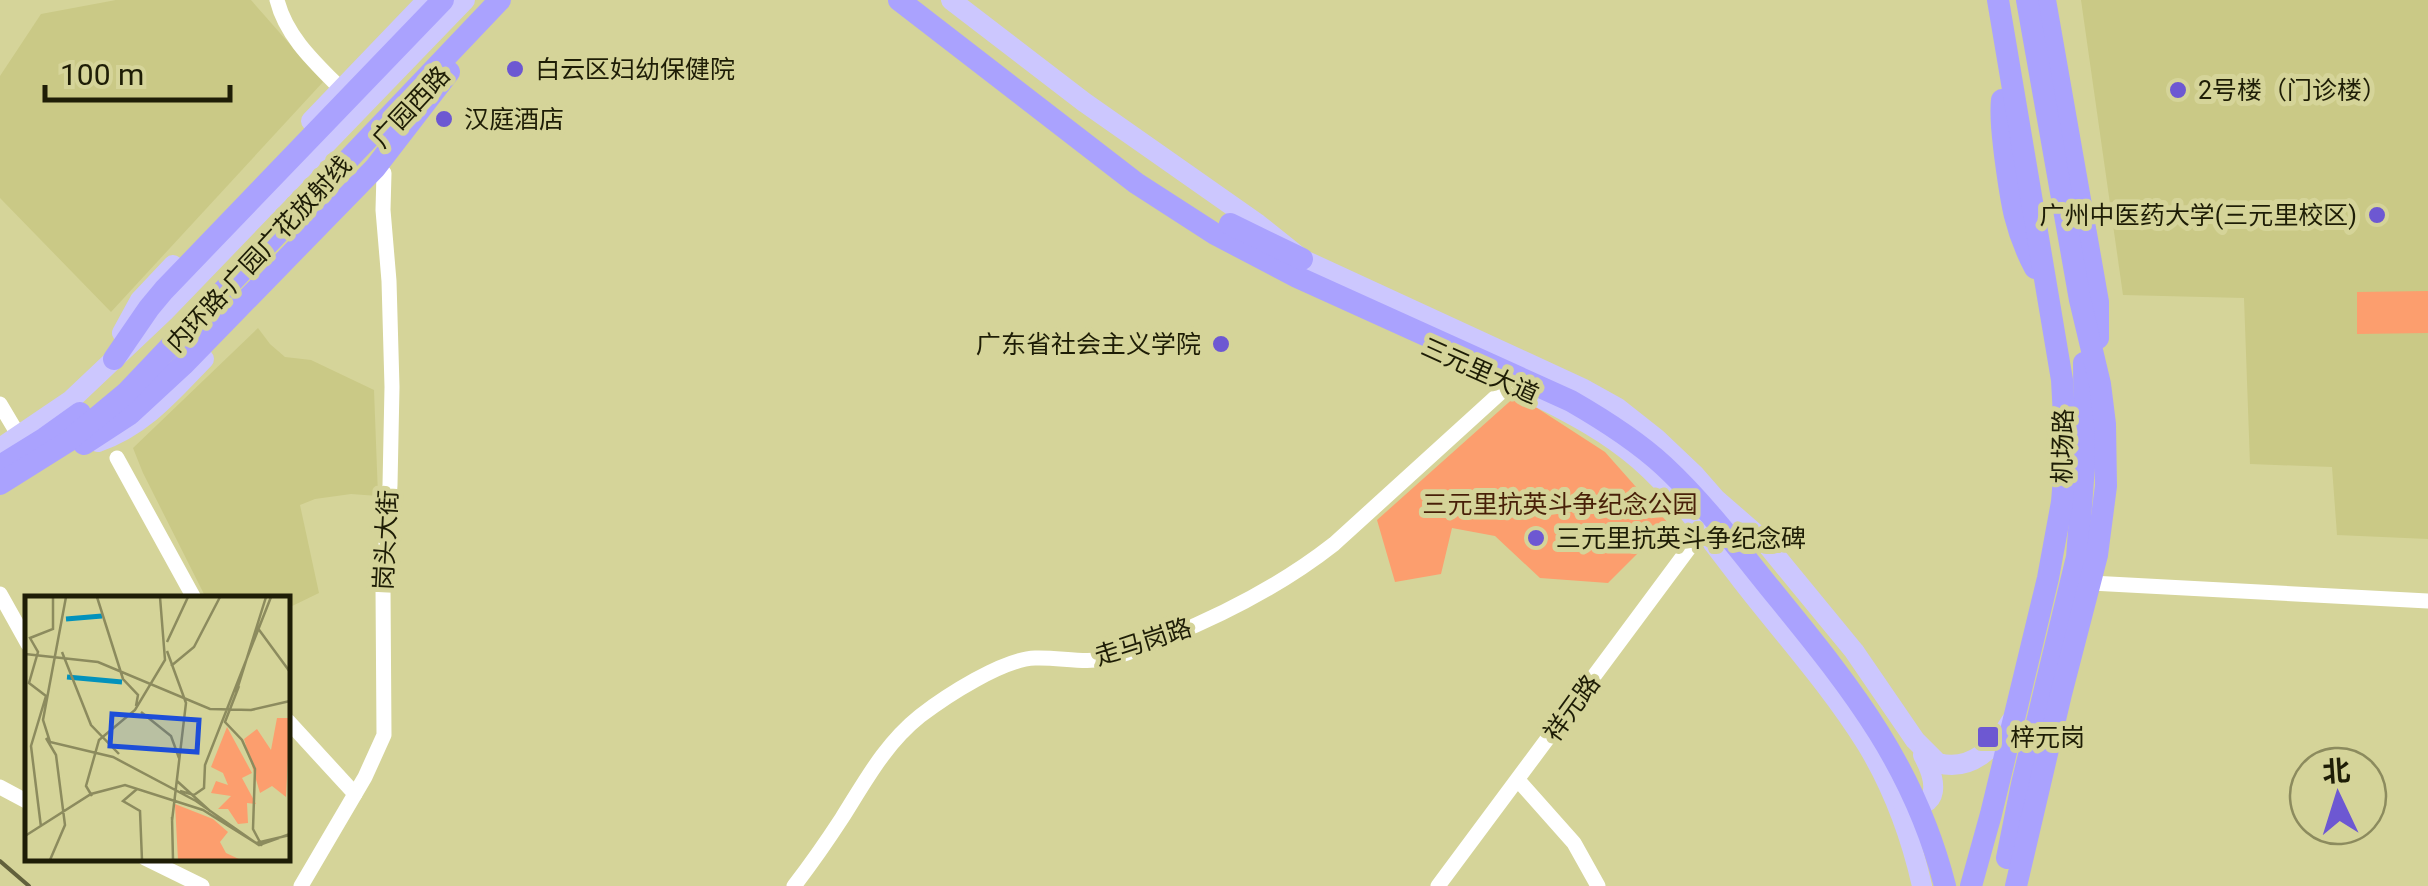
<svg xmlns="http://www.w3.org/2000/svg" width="2428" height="886" font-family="Roboto,'Noto Sans SC',sans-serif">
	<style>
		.built { fill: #cac986 }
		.green { fill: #fc9e6e }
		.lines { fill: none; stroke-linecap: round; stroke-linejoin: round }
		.minor { stroke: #fff; stroke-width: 15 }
		.major { stroke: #ccc7fe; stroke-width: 20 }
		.highway { stroke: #aaa2fe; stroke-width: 22 }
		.rail { stroke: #62613c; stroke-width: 4 }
		.poi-dot { fill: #6d58d2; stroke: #d5d499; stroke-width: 4 }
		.labels { text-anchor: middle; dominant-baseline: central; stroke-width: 10; stroke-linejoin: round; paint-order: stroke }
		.poi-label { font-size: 25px; fill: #1e1d06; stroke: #d5d499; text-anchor: start }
		.street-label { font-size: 25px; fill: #1e1d06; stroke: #d5d499 }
		.park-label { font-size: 25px; fill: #481f08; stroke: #d5d499 }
		.inset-river { fill: none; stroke: #0292bc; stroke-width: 5 }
		.inset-road { fill: none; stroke: #8c8b5e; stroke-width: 2.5 }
		.view { fill: #1d4ed8; fill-opacity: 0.15; stroke: #1d4ed8; stroke-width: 5 }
		.inset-edge { fill: none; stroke: #1e1d06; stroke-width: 5 }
	</style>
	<rect width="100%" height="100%" fill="#d5d499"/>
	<g class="built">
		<path d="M116 0H251L323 82 111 312 0 198V76L41 14Z"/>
		<path d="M2081 0H2428V539L2337 535 2332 467 2250 464 2244 298 2123 295Z"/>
		<path d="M258 328 270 344 285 357 311 360 374 390 378 496 351 494 315 499 300 505 319 593 288 608V598H206L143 473 133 448Z"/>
	</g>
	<g class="green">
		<path d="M2428 291V333L2357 334V292Z"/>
		<path d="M1517 395 1605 452 1668 523 1608 583 1540 578 1495 536 1452 528 1441 574 1395 582 1377 520Z"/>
	</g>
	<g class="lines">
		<g class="minor">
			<path d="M277 0C287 40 320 67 348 96"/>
			<path d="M0 404 19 436"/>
			<path d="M117 458 194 598"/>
			<path d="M2091 583 2428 601"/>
			<path d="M0 594 28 644"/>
			<path d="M288 721 355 794"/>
			<path d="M1518 780 1574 843 1598 886"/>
			<path d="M0 787 28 802"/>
			<path d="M145 858 202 886"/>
			<path d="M301 886 365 777 384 735 383 588 390 485 392 387 389 281 383 210 384 173"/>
			<path d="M794 886C811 864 827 841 842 818 866 780 885 744 920 716 946 696 1003 659 1035 658 1061 657 1084 664 1111 658 1130 653 1149 644 1168 637 1227 613 1283 584 1334 544L1510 384"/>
			<path d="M1438 886 1704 528"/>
		</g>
		<g class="major">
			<path d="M951 0 1084 102 1258 224 1302 259 1582 388 1618 408 1656 438 1695 475 1716 499 1762 539 1854 651 1915 740 1938 763C1971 772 1996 747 2011 721"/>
			<path d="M311 121 427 0"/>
			<path d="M122 333 140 300 173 265"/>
			<path d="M1536 396C1572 414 1608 433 1639 460 1680 496 1709 539 1742 581 1784 635 1831 687 1867 745 1893 788 1911 837 1922 886"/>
			<path d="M98 442C143 427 172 392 204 359"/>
			<path d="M0 448 71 400 164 312 465 0"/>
			<path d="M1903 803C1943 812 1936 779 1923 755"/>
		</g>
		<g class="highway">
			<path d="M899 0 1136 183 1215 234 1297 277 1571 401C1604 420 1636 440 1664 466 1707 506 1742 554 1779 599 1854 691 1915 768 1945 886"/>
			<path d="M2045 0 2098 302V338"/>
			<path d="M2002 100C2000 118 2003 137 2005 155 2011 200 2014 228 2035 268"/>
			<path d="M1230 224 1302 259"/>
			<path d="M114 359 149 308 164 290 443 0"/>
			<path d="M84 444 130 414 183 365 375 168 449 72"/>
			<path d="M0 466 45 438 80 413"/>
			<path d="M0 484 67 442 126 393 500 0"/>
			<path d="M2007 858 2022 784 2077 557 2085 455 2084 363"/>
			<path d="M1971 886 1991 814 2048 578 2062 502 2066 454 2062 380 1998 0"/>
			<path d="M2016 886 2061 694 2097 555 2106 486 2105 424 2100 384 2080 300 2027 0"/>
		</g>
		<path class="rail" d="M0 861 29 886"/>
	</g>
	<g class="poi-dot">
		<circle cx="515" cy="69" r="10"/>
		<circle cx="2178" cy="90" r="10"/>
		<circle cx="444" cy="119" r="10"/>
		<circle cx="2377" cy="215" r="10"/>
		<circle cx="1221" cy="344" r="10"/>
		<circle cx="1536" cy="538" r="10"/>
		<rect x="1976" y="725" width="24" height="24" rx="5"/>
	</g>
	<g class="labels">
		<g class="poi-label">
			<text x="535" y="69">白云区妇幼保健院</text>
			<text x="2198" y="90">2号楼（门诊楼）</text>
			<text x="464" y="119">汉庭酒店</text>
			<text x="2357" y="215" text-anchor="end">广州中医药大学(三元里校区)</text>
			<text x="1201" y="344" text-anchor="end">广东省社会主义学院</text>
			<text x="1556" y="538">三元里抗英斗争纪念碑</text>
			<text x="2010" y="737">梓元岗</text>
		</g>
		<g class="street-label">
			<text transform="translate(411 107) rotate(-47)">广园西路</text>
			<text transform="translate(259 254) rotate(-47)">内环路-广园广花放射线</text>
			<text transform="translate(1480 371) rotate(24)">三元里大道</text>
			<text transform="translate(2063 446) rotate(-89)">机场路</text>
			<text transform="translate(386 540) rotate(-87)">岗头大街</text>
			<text transform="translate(1143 642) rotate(-18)">走马岗路</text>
			<text transform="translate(1572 708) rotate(-54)">祥元路</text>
		</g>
		<g class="park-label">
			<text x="1560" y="504">三元里抗英斗争纪念公园</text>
		</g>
	</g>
	<g transform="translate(25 596)">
		<rect width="265" height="265" fill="#d5d499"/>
		<path d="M252 122H265L261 201 247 190 235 197 219 143 232 133 246 154ZM202 131 227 177 217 182 231 208 222 207 223 227 213 228 203 213H193L206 200 186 197 191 185 203 189 198 177 186 171ZM150 208 188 223 203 236 195 246 201 257 216 264H153Z" fill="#fc9e6e"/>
		<path class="inset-river" d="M41 23 77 20M42 81 97 86"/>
		<path class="inset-road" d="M41 1 18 124 25 146 88 161 171 205 231 247 265 239M72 1 98 83 113 99 111 110M232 31 265 76M142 46 163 1M142 55 161 107 147 225M37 56 66 129 94 158M0 58 73 66 185 113 226 114 265 105M146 70 169 51 195 1M214 90 200 126 217 144 230 173 228 233 237 250M211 97 241 1M116 116 146 140 154 162M21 142 31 159 40 229 25 264M152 185 185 215M112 193 98 205 115 215 117 264M155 195 169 199 179 192 180 169 246 1M67 200 61 190 74 144 110 114 140 64 135 1M147 221 148 264M16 231 6 150 21 100 4 87 13 56 5 42 28 33V1M0 240 66 198 100 189 178 214 234 249 265 238"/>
		<path class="view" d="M87 118 174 124 172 156 85 150Z"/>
		<rect width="265" height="265" class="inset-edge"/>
	</g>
	<g transform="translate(2338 796) rotate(356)"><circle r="48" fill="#d5d499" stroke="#8c8b5e" stroke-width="2.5"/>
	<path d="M0-8L18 38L0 25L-18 38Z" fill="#6d58d2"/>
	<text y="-15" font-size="28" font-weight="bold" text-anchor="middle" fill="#1e1d06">北</text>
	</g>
	<path d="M45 85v15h185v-15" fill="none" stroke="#1e1d06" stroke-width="5"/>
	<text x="60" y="85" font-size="30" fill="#1e1d06" stroke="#d5d499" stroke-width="8" paint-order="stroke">100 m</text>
</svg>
